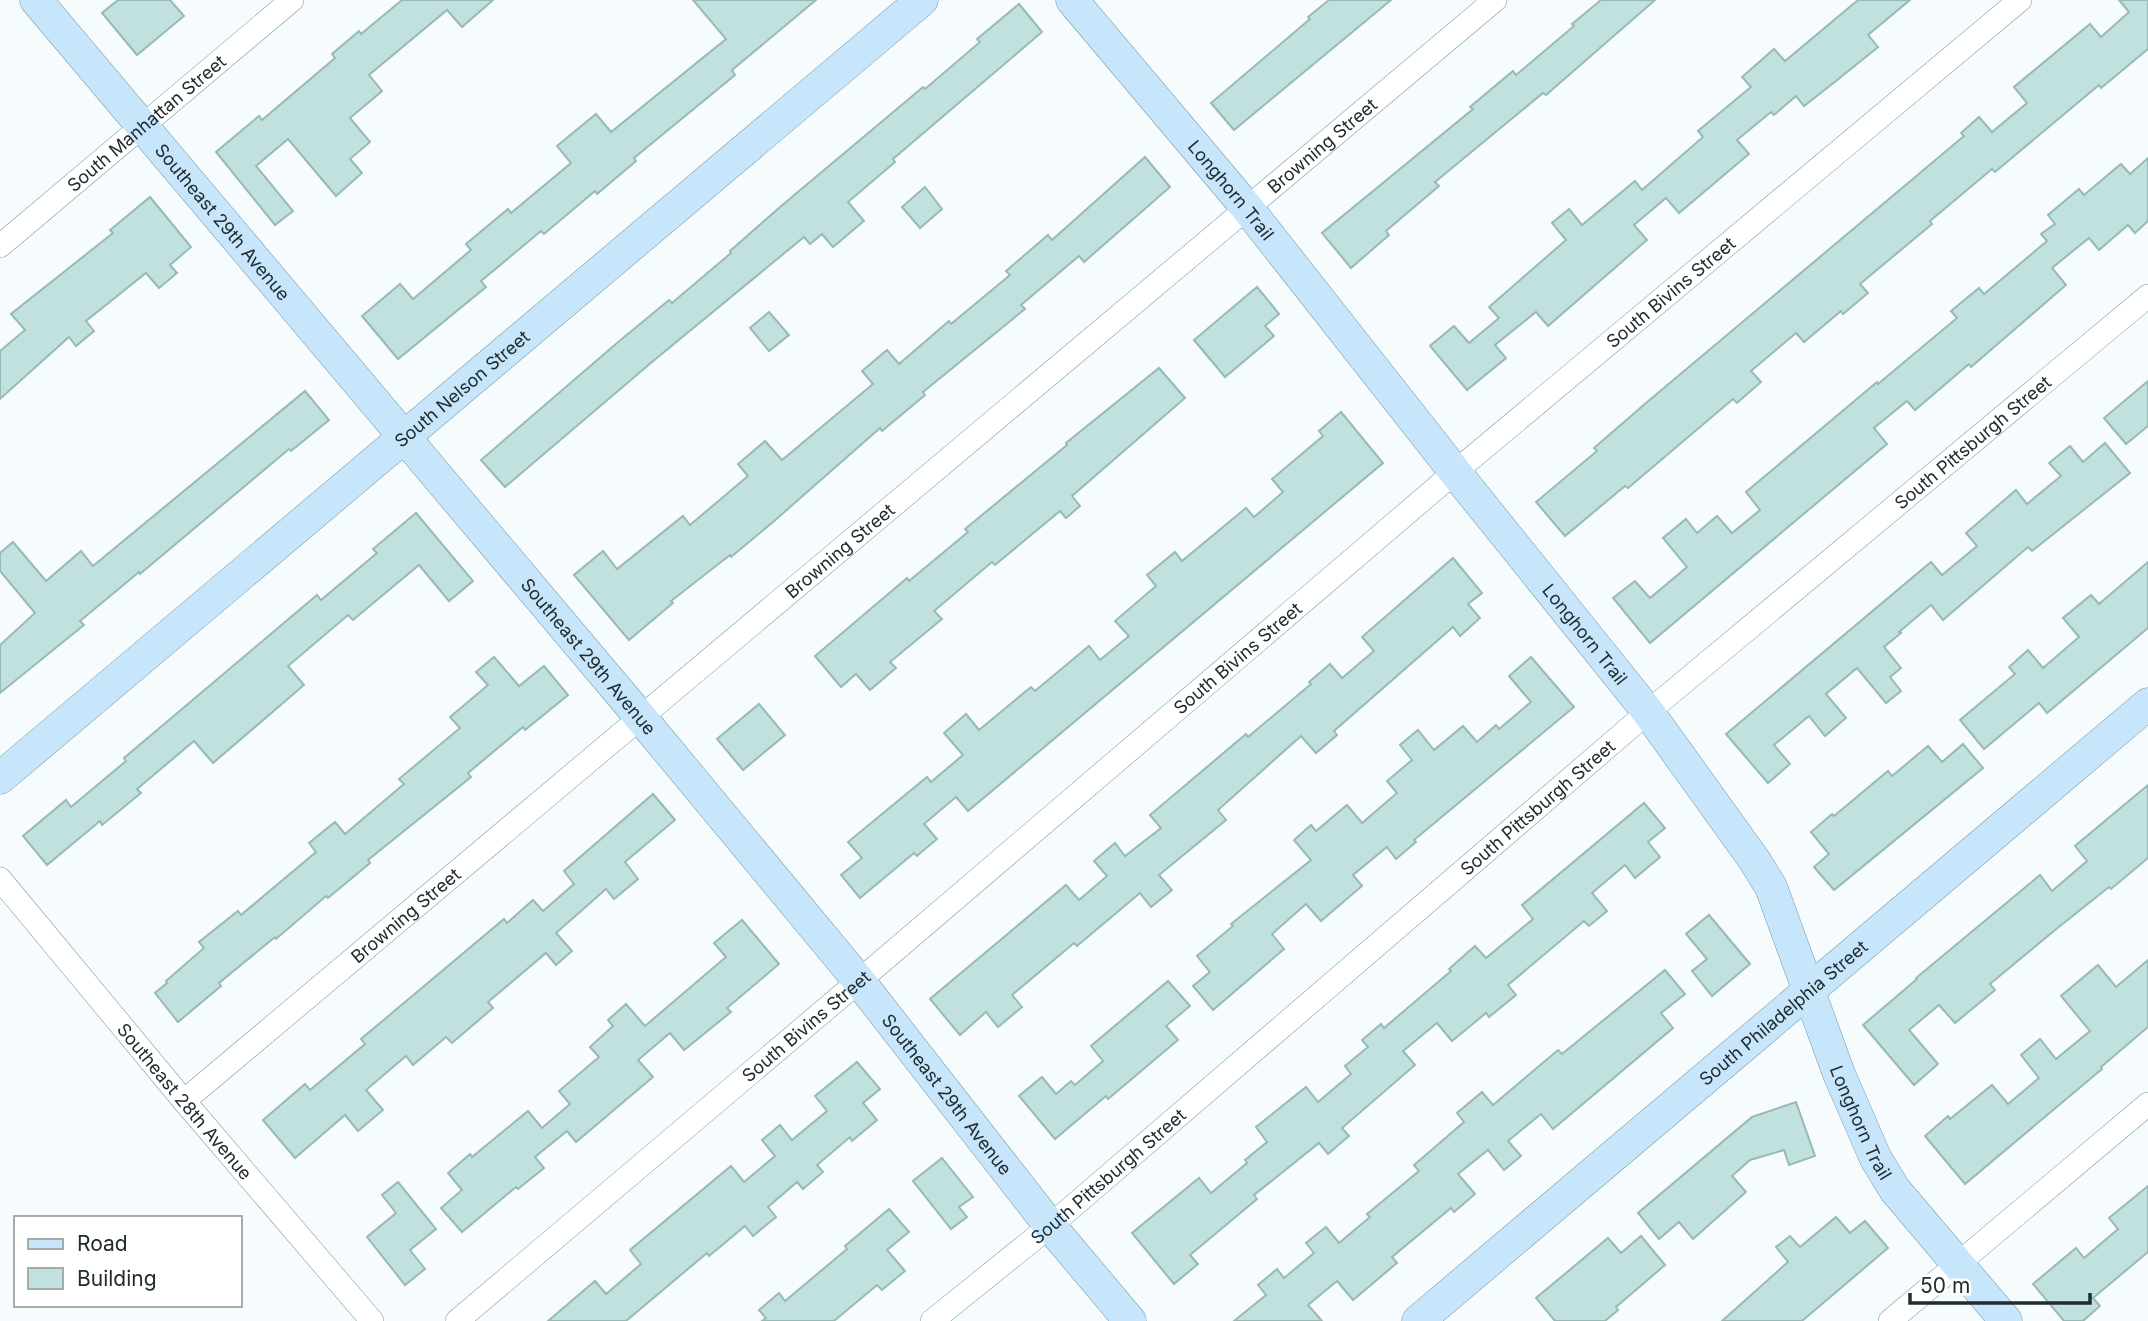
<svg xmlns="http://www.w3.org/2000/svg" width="2148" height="1321" font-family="Inter,sans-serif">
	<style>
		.building { fill: #c0e1de; stroke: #99b9b6; stroke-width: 2 }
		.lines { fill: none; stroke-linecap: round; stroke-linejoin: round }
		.street-casing { stroke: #79979f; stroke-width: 24 }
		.secondary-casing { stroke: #79979f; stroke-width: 33 }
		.street { stroke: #fff; stroke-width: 23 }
		.secondary { stroke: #c8e6fb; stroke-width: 32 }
		.labels { text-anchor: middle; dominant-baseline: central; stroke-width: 6; stroke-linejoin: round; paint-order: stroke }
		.street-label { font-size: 18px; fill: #202c2f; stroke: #fff }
	</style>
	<rect width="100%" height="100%" fill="#f6fcfe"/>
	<g class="building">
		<path d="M118 0H170L184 16 137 55 102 13Z"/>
		<path d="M402 0H493L462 27 447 10 369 75 382 91 350 118 370 142 350 159 362 173 336 196 288 139 256 166 293 211 275 225 216 152 259 116 262 120 335 58 332 54 359 31 361 34Z"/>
		<path d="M693 0H816L732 70 735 75 634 158 636 161 597 194 595 191 544 234 541 231 481 281 486 287 398 359 362 316 400 284 413 299 471 250 466 244 508 209 511 213 571 163 557 146 596 114 611 132 726 39Z"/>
		<path d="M1329 0H1391L1234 130 1211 103 1310 19 1308 17Z"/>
		<path d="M1601 0H1655L1546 95 1543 93 1435 182 1439 186 1386 231 1389 235 1351 268 1322 233 1473 109 1470 107 1513 71 1516 75 1574 26 1572 24Z"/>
		<path d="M1858 0H1910L1868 35 1878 47 1836 81 1804 106 1796 96 1774 115 1771 112 1737 140 1749 154 1679 213 1666 198 1634 225 1647 240 1548 326 1536 312 1495 345 1506 358 1467 390 1430 346 1454 326 1469 343 1499 318 1489 307 1566 240 1552 223 1569 209 1582 225 1635 181 1642 190 1703 137 1698 131 1751 87 1742 77 1774 49 1785 61Z"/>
		<path d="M2119 0H2148V49L2101 88 2099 85 1995 172 1992 169 1930 221 1932 224 1860 284 1868 293 1843 314 1841 311 1804 342 1796 333 1751 371 1761 382 1737 403 1733 399 1628 488 1625 486 1565 536 1536 502 1597 451 1594 448 1646 403 1964 136 1961 133 1979 117 1992 132 2027 103 2014 87 2090 24 2101 37 2129 12Z"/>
		<path d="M1019 4 1042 32 893 159 895 162 848 202 864 221 833 247 822 234 810 244 804 237 652 362 505 487 481 460 617 343 669 300 672 303 731 253 730 251 780 207 923 87 925 89 980 42 977 39Z"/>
		<path d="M1145 157 1170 187 1084 262 1079 256 1021 305 1025 309 923 392 925 395 882 431 880 428 773 522 731 557 730 555 671 601 673 603 629 640 574 575 603 551 617 569 683 516 690 525 748 476 738 464 765 441 782 460 873 384 862 371 887 350 899 364 949 321 951 324 1010 275 1006 271 1048 235 1052 240Z"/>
		<path d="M2148 158V221L2135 233 2128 225 2099 250 2089 238 2052 268 2066 285 1971 367 1969 364 1915 410 1907 401 1874 428 1887 444 1650 643 1613 598 1635 581 1650 598 1687 567 1663 538 1686 519 1697 533 1717 516 1732 533 1760 510 1746 492 1877 382 1878 384 1957 318 1951 311 1979 288 1984 294 2047 241 2041 234 2055 224 2048 215 2079 189 2084 195 2121 164 2130 174Z"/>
		<path d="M925 187 942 209 920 228 902 207Z"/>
		<path d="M150 197 191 247 170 265 177 273 159 288 146 273 86 321 94 331 76 346 69 337 0 399V351L25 330 11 314 113 233 110 230Z"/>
		<path d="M1257 287 1279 314 1265 326 1274 336 1225 377 1194 340Z"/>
		<path d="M769 312 789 335 769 351 750 328Z"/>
		<path d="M1159 368 1185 398 1072 496 1080 506 1066 518 1060 511 995 565 992 562 934 611 942 619 890 662 896 668 870 690 856 674 841 687 815 656 907 578 909 581 968 532 965 529 1067 445 1066 443Z"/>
		<path d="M2148 381V426L2126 444 2104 418Z"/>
		<path d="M305 391 329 420 291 451 289 449 140 574 139 572 80 621 84 625 0 693V645L35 613 0 571V553L13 542 46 581 81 551 93 566Z"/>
		<path d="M1341 412 1383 463 968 811 956 797 924 824 937 839 917 856 914 853 860 898 841 875 862 858 848 842 927 777 931 782 963 755 944 733 966 714 979 730 1031 687 1035 691 1089 646 1100 660 1129 636 1115 621 1156 586 1147 575 1175 552 1182 561 1246 508 1254 517 1283 492 1272 479 1323 436 1319 431Z"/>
		<path d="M2105 443 2130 473 2032 551 2028 547 1943 620 1931 605 1899 632 1901 633 1884 647 1901 668 1890 677 1901 691 1886 703 1857 668 1826 694 1846 718 1825 736 1809 716 1774 745 1790 764 1768 783 1726 734 1931 562 1942 575 1977 546 1966 533 2016 490 2027 504 2061 476 2049 463 2070 446 2083 462Z"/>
		<path d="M416 513 473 581 449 601 419 565 353 620 348 615 288 666 304 685 213 763 194 741 137 789 141 793 102 825 100 821 47 865 23 836 66 800 71 807 126 761 124 758 317 595 321 600 377 553 373 549Z"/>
		<path d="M1453 558 1482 593 1468 604 1480 618 1460 636 1453 627 1334 731 1337 735 1316 753 1301 736 1218 810 1226 820 1159 875 1172 890 1151 907 1140 893 1077 946 1074 943 1012 995 1022 1007 998 1027 986 1012 960 1035 930 999 1066 885 1079 900 1107 876 1094 861 1115 843 1125 856 1161 828 1150 815 1246 734 1248 737 1311 684 1309 682 1330 664 1342 678 1374 651 1362 637Z"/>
		<path d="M2148 562V628L2047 713 2039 703 1984 749 1960 720 2015 674 2009 667 2028 650 2043 668 2079 637 2063 618 2091 595 2099 604Z"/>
		<path d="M494 657 519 686 544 666 568 695 525 730 523 727 468 773 471 777 368 860 370 863 328 898 326 896 276 939 275 937 219 983 221 986 178 1022 155 993 167 983 166 981 204 948 199 942 238 911 241 915 316 852 309 843 335 822 345 834 404 784 399 779 460 728 450 717 488 685 476 672Z"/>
		<path d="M1531 657 1574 707 1414 840 1416 842 1396 859 1387 847 1353 875 1362 886 1321 921 1306 904 1272 934 1284 949 1213 1010 1193 986 1210 972 1197 956 1233 926 1231 924 1311 860 1294 840 1311 825 1316 831 1347 805 1362 823 1397 793 1387 781 1412 760 1400 745 1418 730 1434 750 1463 726 1477 742 1496 725 1499 729 1531 702 1509 676Z"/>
		<path d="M759 704 785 735 743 770 717 739Z"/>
		<path d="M1963 744 1983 768 1834 890 1814 867 1829 854 1811 832 1832 814 1834 816 1888 771 1892 776 1928 746 1942 762Z"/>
		<path d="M2148 785V858L2111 889 2109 887 2055 930 1990 984 1995 990 1955 1023 1939 1005 1909 1030 1938 1064 1914 1085 1863 1025 1917 979 1916 978 2040 875 2052 891 2087 861 2075 846Z"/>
		<path d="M653 794 675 820 625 862 638 879 614 899 606 889 556 933 572 951 556 965 546 953 488 1002 493 1008 452 1043 446 1037 413 1065 406 1056 366 1090 383 1110 358 1131 345 1115 295 1158 263 1120 305 1084 310 1090 365 1044 361 1039 504 919 507 923 533 900 543 911 574 884 564 871Z"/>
		<path d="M1644 803 1665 828 1648 842 1660 857 1635 878 1625 865 1592 893 1607 911 1589 926 1584 921 1508 985 1516 995 1489 1017 1486 1013 1452 1041 1437 1023 1403 1051 1415 1065 1342 1128 1349 1136 1328 1154 1319 1143 1254 1195 1257 1199 1190 1255 1198 1264 1174 1284 1132 1233 1199 1178 1211 1193 1247 1163 1245 1160 1267 1142 1256 1127 1306 1087 1318 1102 1351 1074 1345 1066 1368 1047 1362 1040 1381 1024 1384 1028 1451 971 1449 969 1475 946 1486 958 1533 919 1522 905Z"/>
		<path d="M1709 915 1750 964 1712 996 1692 971 1707 959 1686 934Z"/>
		<path d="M742 920 779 964 727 1008 731 1012 684 1050 670 1033 638 1060 653 1077 576 1142 567 1131 535 1157 544 1168 518 1189 516 1187 462 1232 441 1208 462 1190 448 1173 470 1154 472 1157 528 1111 542 1128 570 1104 559 1091 599 1057 590 1047 613 1026 608 1020 626 1004 645 1026 726 957 714 943Z"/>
		<path d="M2148 960V1027L2101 1067 2102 1069 1965 1184 1925 1136 1948 1116 1950 1119 1992 1085 2008 1104 2039 1078 2021 1055 2040 1039 2056 1059 2090 1031 2061 996 2098 965 2116 987Z"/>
		<path d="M1665 970 1685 994 1661 1013 1673 1028 1553 1129 1541 1114 1508 1141 1521 1156 1504 1170 1488 1150 1458 1174 1475 1194 1454 1212 1451 1208 1392 1257 1397 1263 1353 1300 1337 1281 1308 1305 1322 1321H1234L1266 1295 1258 1285 1277 1269 1284 1278 1314 1253 1306 1243 1326 1227 1339 1243 1370 1217 1367 1214 1419 1171 1414 1165 1464 1122 1457 1113 1482 1092 1493 1105 1558 1050 1562 1054Z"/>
		<path d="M1168 981 1190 1006 1166 1026 1178 1040 1108 1099 1106 1096 1055 1139 1019 1096 1042 1077 1056 1094 1071 1081 1075 1085 1103 1061 1091 1046Z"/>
		<path d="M857 1062 880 1089 863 1103 877 1120 852 1141 850 1137 817 1165 823 1172 803 1189 797 1182 768 1207 776 1217 753 1236 745 1226 709 1256 707 1253 626 1321H548L595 1281 606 1294 641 1264 630 1250 731 1166 744 1182 775 1156 762 1140 780 1125 792 1140 827 1111 815 1096Z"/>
		<path d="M1796 1102 1815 1156 1789 1165 1784 1150 1750 1160 1732 1176 1746 1192 1693 1239 1679 1222 1659 1239 1638 1213 1752 1117Z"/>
		<path d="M942 1158 973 1197 959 1207 967 1217 951 1229 913 1181Z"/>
		<path d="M398 1182 436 1229 410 1250 425 1269 405 1285 367 1237 396 1213 382 1195Z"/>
		<path d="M2148 1186V1252L2093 1298 2100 1306 2083 1321H2064L2033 1284 2076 1248 2084 1258 2118 1229 2109 1218Z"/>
		<path d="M889 1209 909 1232 887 1250 905 1271 882 1290 877 1285 834 1321H762L766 1318 759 1310 779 1293 785 1301 847 1249 845 1246Z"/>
		<path d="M1836 1217 1850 1233 1865 1221 1888 1248 1802 1321H1722L1788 1262 1776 1247 1790 1236 1800 1247Z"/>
		<path d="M1641 1236 1665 1265 1616 1307 1618 1310 1605 1321H1555L1536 1298 1608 1238 1621 1253Z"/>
	</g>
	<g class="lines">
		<g class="street-casing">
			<g id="street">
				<path id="s1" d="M0 246 292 0"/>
				<path id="s2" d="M0 879 184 1101 372 1321"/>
				<path id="s3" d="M184 1101 1495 0"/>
				<path id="s4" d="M457 1321 859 981 1455 472 2020 0"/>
				<path id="s5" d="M932 1321 1050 1226 1648 712 2148 296"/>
				<path d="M1890 1321 2148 1104"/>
			</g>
		</g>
		<g class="secondary-casing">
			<g id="secondary">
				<path id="s6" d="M36 0 641 718 859 981 1050 1226 1130 1321"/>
				<path id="s7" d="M1072 0 1248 209 1455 472 1648 712 1755 861 1771 887 1839 1074 1876 1159 1895 1190 2006 1321"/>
				<path id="s8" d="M0 778 922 0"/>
				<path id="s9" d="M1418 1321 2148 704"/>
			</g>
		</g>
		<use href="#street" class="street"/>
		<use href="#secondary" class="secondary"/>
	</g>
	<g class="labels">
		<g class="street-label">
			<text stroke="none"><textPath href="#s1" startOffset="191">South Manhattan Street</textPath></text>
			<text stroke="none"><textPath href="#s3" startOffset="1486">Browning Street</textPath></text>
			<text stroke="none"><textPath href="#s7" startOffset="248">Longhorn Trail</textPath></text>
			<text stroke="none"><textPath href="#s6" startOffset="290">Southeast 29th Avenue</textPath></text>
			<text stroke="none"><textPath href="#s4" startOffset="1591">South Bivins Street</textPath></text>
			<text stroke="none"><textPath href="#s8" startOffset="604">South Nelson Street</textPath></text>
			<text stroke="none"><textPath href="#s5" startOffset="1362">South Pittsburgh Street</textPath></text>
			<text stroke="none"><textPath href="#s3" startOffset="856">Browning Street</textPath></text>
			<text stroke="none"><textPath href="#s7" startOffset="816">Longhorn Trail</textPath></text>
			<text stroke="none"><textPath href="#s6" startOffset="858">Southeast 29th Avenue</textPath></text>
			<text stroke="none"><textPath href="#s4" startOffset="1024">South Bivins Street</textPath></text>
			<text stroke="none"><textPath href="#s5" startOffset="794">South Pittsburgh Street</textPath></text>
			<text stroke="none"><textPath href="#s3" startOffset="289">Browning Street</textPath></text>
			<text stroke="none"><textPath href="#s9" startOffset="478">South Philadelphia Street</textPath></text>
			<text stroke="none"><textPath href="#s4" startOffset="457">South Bivins Street</textPath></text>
			<text stroke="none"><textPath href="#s6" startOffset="1424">Southeast 29th Avenue</textPath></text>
			<text stroke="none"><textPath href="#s2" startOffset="289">Southeast 28th Avenue</textPath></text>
			<text stroke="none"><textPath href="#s7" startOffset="1382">Longhorn Trail</textPath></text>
			<text stroke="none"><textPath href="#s5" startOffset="228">South Pittsburgh Street</textPath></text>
		</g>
	</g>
	<rect x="14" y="1216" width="228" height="91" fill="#ffffff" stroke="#a6abac" stroke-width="2"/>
	<rect x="28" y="1239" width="35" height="10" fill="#c8e6fb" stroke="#a6abac" stroke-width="2"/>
	<text x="77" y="1251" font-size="21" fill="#202c2f">Road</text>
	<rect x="28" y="1268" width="35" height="21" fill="#c0e1de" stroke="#a6abac" stroke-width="2"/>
	<text x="77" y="1286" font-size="21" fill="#202c2f">Building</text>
	<path d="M1910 1293v10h180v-10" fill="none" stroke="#202c2f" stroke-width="3.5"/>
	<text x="1920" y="1293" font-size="21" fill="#202c2f" stroke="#ffffff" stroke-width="5" paint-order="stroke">50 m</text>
</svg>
